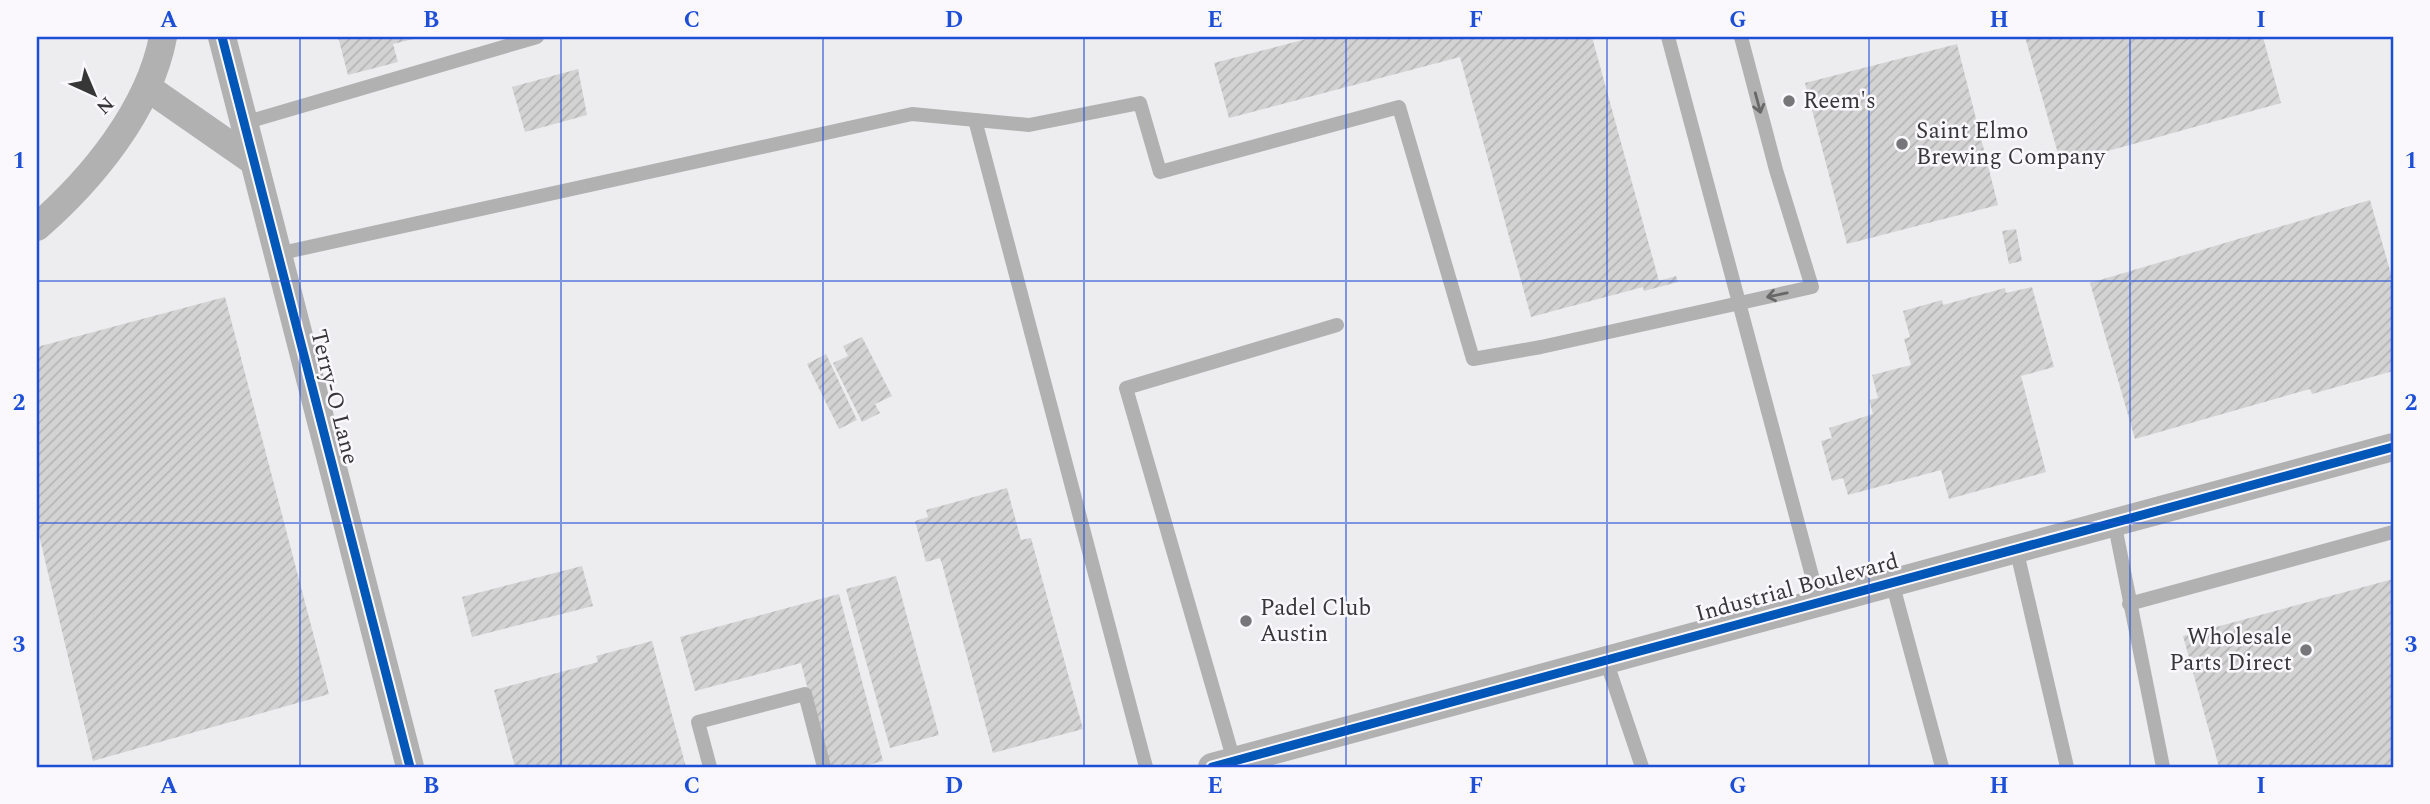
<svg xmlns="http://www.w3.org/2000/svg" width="2430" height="804" font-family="Spectral,serif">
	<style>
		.building { fill: url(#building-hatch) }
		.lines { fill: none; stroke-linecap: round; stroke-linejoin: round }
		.service { stroke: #b2b1b2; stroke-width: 14 }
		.minor { stroke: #b2b1b2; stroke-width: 28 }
		.cycleway-casing { stroke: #faf8fd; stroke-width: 13 }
		.cycleway { stroke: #0057b8; stroke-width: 9 }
		.oneway { stroke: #686869 }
		.grid { fill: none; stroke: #1d4ed8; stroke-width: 2; stroke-opacity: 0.55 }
		.poi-dot { fill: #777678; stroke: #faf8fd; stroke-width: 2.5 }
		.labels { text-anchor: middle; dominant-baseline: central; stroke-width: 5; stroke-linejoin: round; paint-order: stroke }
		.poi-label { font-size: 23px; fill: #373738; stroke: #faf8fd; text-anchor: start }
		.street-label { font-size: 23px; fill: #373738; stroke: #faf8fd }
		.neatline { fill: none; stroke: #1d4ed8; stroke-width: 2.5 }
		.grid-label { font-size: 23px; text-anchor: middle; font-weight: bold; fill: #1d4ed8 }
	</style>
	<defs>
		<pattern id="building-hatch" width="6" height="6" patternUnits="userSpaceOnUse" patternTransform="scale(1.75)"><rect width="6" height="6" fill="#d4d3d4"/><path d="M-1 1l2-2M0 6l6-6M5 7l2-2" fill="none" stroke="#b7b6b7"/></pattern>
	</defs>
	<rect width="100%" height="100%" fill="#edecee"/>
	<g class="building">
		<path d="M338 37H416L417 38 393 44 398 62 348 75Z"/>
		<path d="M1314 37H1592L1659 281 1676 276 1678 282 1644 291 1643 287 1531 317 1460 57 1229 118 1214 63Z"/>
		<path d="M2025 37H2263L2281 103 2061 164Z"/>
		<path d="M1957 44 1998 205 1847 244 1805 83Z"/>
		<path d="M578 69 587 115 525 132 512 87Z"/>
		<path d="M2370 200 2393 281V371L2312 394 2310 389 2135 439 2090 283Z"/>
		<path d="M2016 229 2022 261 2009 264 2002 231Z"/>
		<path d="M2032 287 2054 367 2021 376 2046 472 1949 499 1941 470 1848 495 1843 478 1832 481 1821 441 1832 438 1829 428 1873 414 1869 400 1878 398 1872 375 1911 365 1904 339 1910 337 1903 311 1942 300 1943 305 2005 288 2006 293Z"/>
		<path d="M225 297 329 694 93 761 37 527V347Z"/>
		<path d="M862 337 892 396 875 404 880 413 862 422 833 363 848 356 843 346Z"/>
		<path d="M826 354 857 420 839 429 807 364Z"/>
		<path d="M1007 488 1021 540 1031 538 1083 729 993 753 942 564 940 558 926 562 915 521 928 517 926 510Z"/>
		<path d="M582 566 593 606 472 637 462 597Z"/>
		<path d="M896 576 939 735 890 748 846 589Z"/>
		<path d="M2393 579V767H2219L2183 636Z"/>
		<path d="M839 594 883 761 861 767H828L801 663 695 691 680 637Z"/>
		<path d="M652 641 686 767H515L494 690 598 662 596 656Z"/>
	</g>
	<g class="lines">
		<g class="service">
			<path d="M1668 37 1819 602"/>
			<path d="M975 120 1146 767"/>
			<path d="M244 123 537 37"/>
			<path d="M277 254 912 114 1029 125 1140 103 1160 172 1399 107 1473 359 1541 347 1812 287 1776 170 1741 37"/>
			<path d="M2114 521 2163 767"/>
			<path d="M2016 548 2067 767"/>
			<path d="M1892 582 1942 767"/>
			<path d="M2129 604 2393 532"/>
			<path d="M1606 660 1642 767"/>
			<path d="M1234 761 1126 388 1337 325"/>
			<path d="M710 767 698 722 805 694 824 767"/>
		</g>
		<g class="minor">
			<path d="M222 37 410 767"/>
			<path d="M148 88 253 161"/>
			<path d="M37 227C92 179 149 110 163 37"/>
			<path d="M1212 767 2393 447"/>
		</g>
		<g class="cycleway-casing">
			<g id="cycleway">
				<path d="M222 37 410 767"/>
				<path d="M1212 767 2393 447"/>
			</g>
		</g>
		<use href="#cycleway" class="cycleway"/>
	</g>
	<defs><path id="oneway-shaft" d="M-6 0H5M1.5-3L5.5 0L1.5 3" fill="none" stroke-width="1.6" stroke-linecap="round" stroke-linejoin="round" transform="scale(1.75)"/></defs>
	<g class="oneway">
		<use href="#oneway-shaft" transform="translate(1758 103) rotate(75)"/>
		<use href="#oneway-shaft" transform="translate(1777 295) rotate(168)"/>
	</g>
	<path class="grid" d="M300 37V767M561 37V767M823 37V767M1084 37V767M1346 37V767M1607 37V767M1869 37V767M2130 37V767M37 281H2393M37 523H2393"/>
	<g class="poi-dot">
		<circle cx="1789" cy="101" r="7"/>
		<circle cx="1902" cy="144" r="7"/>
		<circle cx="1246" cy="621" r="7"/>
		<circle cx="2306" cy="650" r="7"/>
	</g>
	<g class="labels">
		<g class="poi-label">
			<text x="1803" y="101">Reem's</text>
			<text x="1916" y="131">Saint Elmo<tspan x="1916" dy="26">Brewing Company</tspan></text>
			<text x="1260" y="608">Padel Club<tspan x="1260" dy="26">Austin</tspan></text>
			<text x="2292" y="637" text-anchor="end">Wholesale<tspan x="2292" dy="26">Parts Direct</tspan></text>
		</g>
		<g class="street-label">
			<text transform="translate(334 397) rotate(76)">Terry-O Lane</text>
			<text transform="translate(1797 588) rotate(-15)">Industrial Boulevard</text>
		</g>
	</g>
	<rect width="2430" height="804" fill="none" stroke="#faf8fd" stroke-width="77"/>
	<g transform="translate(94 94) rotate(136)" stroke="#faf8fd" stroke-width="5" paint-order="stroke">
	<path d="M0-5L12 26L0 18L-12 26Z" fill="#373738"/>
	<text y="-10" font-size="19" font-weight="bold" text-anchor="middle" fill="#373738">N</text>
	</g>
	<rect x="38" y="38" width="2354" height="728" class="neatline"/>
	<g class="grid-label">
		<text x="169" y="27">A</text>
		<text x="431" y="27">B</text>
		<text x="692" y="27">C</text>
		<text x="954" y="27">D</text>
		<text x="1215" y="27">E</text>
		<text x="1476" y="27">F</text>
		<text x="1738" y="27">G</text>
		<text x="1999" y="27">H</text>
		<text x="2261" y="27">I</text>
		<text x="19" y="168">1</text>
		<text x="2411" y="168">1</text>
		<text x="19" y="410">2</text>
		<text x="2411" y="410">2</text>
		<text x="19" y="652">3</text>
		<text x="2411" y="652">3</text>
		<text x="169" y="793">A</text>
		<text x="431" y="793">B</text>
		<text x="692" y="793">C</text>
		<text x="954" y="793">D</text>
		<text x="1215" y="793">E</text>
		<text x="1476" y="793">F</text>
		<text x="1738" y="793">G</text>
		<text x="1999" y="793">H</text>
		<text x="2261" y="793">I</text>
	</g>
</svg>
